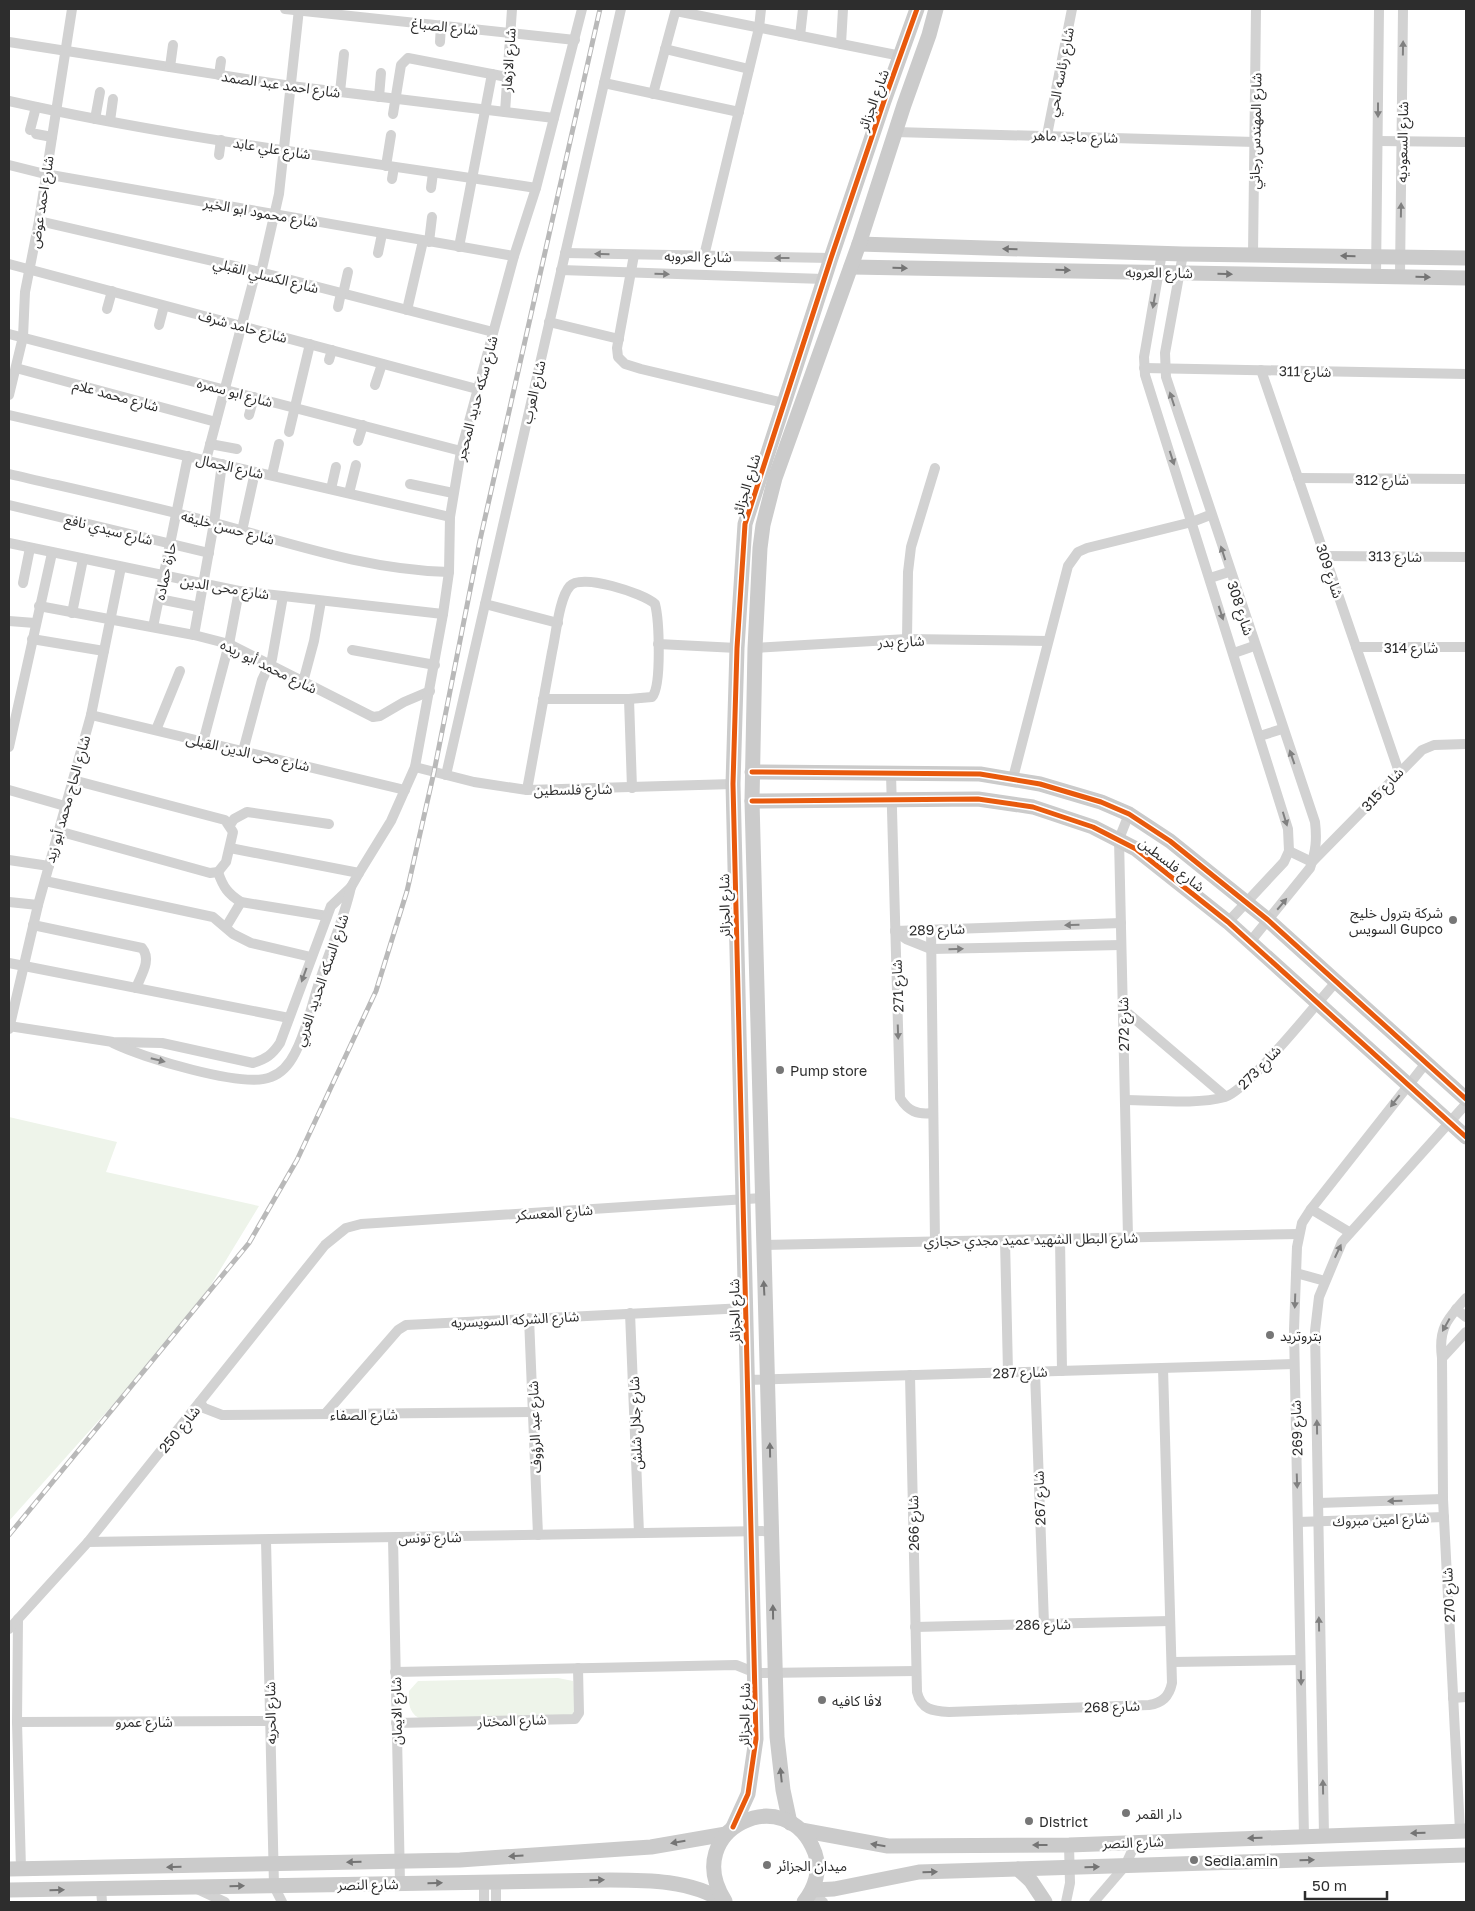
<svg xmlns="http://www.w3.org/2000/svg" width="1475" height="1911" font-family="'Golos Text','Noto Sans Arabic',sans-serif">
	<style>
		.green { fill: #eef4ea }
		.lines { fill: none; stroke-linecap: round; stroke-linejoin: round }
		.street { stroke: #d2d2d2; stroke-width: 10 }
		.secondary { stroke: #cbcbcb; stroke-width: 15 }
		.rail-casing { stroke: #b9b9b9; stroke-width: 5 }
		.rail { stroke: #fff; stroke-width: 3; stroke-dasharray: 9; stroke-linecap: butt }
		.cycleway-casing { stroke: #fff; stroke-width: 8 }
		.cycleway { stroke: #e8590c; stroke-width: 5 }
		.oneway { fill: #808080 }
		.oneway2 { fill: #747474 }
		.poi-dot { fill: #767676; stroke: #fff; stroke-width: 2 }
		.labels { text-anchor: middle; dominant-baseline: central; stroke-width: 5; stroke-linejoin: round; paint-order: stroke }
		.street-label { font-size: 14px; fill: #2d2d2d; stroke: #fff }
		.poi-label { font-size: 14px; fill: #2d2d2d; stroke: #fff; text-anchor: start }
	</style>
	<rect width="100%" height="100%" fill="#fff"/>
	<g class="green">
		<path d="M9 1117 117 1142 106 1172 259 1206 192 1316 9 1521Z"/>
		<path d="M558 1678 573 1681 576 1711 573 1715 421 1719C409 1714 408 1703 409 1691L418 1681Z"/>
	</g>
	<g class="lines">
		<g class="street">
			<path d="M285 9 575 40"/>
			<path d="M676 11 901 56"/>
			<path d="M800 36 803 9"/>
			<path d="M9 42 291 86 554 118"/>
			<path d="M440 42 441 25"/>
			<path d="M841 44 843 9"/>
			<path d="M665 49 749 69"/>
			<path d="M170 67 173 45"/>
			<path d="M219 75 221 61"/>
			<path d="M604 83 739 112"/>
			<path d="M340 92 344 54"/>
			<path d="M653 94 676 9"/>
			<path d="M379 97 381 73"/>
			<path d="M9 101C183 140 360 160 536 188"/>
			<path d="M505 112 512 9"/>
			<path d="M393 114 401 65 408 58 507 77"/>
			<path d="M95 119 100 92"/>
			<path d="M110 121 113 99"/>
			<path d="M30 130 36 107"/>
			<path d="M895 132 1255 142"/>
			<path d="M36 134 52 137"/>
			<path d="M1047 135 1072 9"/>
			<path d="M1378 141 1466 142"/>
			<path d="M219 155 221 140"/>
			<path d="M9 165 45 174 514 256"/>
			<path d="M386 166 391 135"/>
			<path d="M392 179 394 167"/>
			<path d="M431 188 433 173"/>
			<path d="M39 221 256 271 493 332"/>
			<path d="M429 242 432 217"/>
			<path d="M459 247 492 74"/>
			<path d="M378 253 382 234"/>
			<path d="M565 253 831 258"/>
			<path d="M1162 253 1144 357 1145 375 1288 829 1289 851 1284 862 1228 922"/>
			<path d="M1183 254 1165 353 1166 377 1315 822C1317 839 1316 851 1310 868L1250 942"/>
			<path d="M1253 254 1256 9"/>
			<path d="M634 255 617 348 618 357 625 364 641 369 784 403"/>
			<path d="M704 256 759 28 761 9"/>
			<path d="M9 264 477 389"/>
			<path d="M561 270 824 279"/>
			<path d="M261 273 279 194 299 9"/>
			<path d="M1376 276 1379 9"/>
			<path d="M1400 276 1403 9"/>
			<path d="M343 294 348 272"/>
			<path d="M338 307 341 293"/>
			<path d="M107 309 112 291"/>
			<path d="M407 310 423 241"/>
			<path d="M549 322 619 339"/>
			<path d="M159 325 164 306"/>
			<path d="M9 334 461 451"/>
			<path d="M329 360 332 350"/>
			<path d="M16 368 216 422"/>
			<path d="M1144 368 1466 374"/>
			<path d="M1261 370 1399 772"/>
			<path d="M375 385 382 364"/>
			<path d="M9 395 23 337 25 292 39 221 72 9"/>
			<path d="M9 415 450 517"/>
			<path d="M249 415 254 397"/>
			<path d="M289 432 310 344"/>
			<path d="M358 441 363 425"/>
			<path d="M210 444 237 449"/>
			<path d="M206 460 256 271"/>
			<path d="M9 474C78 490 147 505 215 523 293 544 368 570 449 572"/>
			<path d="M272 475 279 444"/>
			<path d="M1298 478 1466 479"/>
			<path d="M410 484 453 493"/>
			<path d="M331 489 336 467"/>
			<path d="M349 493 356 465"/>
			<path d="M9 505 209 553"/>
			<path d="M242 531 255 472"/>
			<path d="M9 543 239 591 443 614"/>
			<path d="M1324 556 1466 557"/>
			<path d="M1210 578 1229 572"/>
			<path d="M23 583 30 548"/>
			<path d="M159 599 199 607"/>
			<path d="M485 604 558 623"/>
			<path d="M39 606 194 635 229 644 373 717 380 716 404 702 430 691"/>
			<path d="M72 613 83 559"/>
			<path d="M9 621 35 623"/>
			<path d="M153 627 188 456"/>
			<path d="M194 635 214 523 222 464"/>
			<path d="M32 639 104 651"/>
			<path d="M907 639 908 572 911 547 935 468"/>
			<path d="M658 644 737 648"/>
			<path d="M1356 647H1466"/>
			<path d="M755 648 907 639 1048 641"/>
			<path d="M352 650 435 665"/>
			<path d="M1234 653 1254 646"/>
			<path d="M303 682 314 641 321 601"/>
			<path d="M629 699 632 788"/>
			<path d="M91 715 405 790"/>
			<path d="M156 730 180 671"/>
			<path d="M1260 736 1282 729"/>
			<path d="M203 742 229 644 239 591"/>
			<path d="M9 747 52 553"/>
			<path d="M243 751 262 680 272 659 283 596"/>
			<path d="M415 767 474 782 527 790 733 784"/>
			<path d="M891 774 900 1098C908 1111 917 1115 933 1113"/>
			<path d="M446 775 621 9"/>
			<path d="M1013 778 1068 566 1078 552 1087 548 1192 522 1210 515"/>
			<path d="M9 790 65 806"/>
			<path d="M527 790C535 744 544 698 552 652 556 635 559 598 570 586 581 573 643 593 655 604 659 619 662 686 652 697L629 699H543"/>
			<path d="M230 825 234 819 247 812 329 824"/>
			<path d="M58 831 210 873 218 872 226 862 233 832 225 820 73 780"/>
			<path d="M230 848 359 873"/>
			<path d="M1289 851 1312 862 1422 750 1434 745 1466 744"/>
			<path d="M9 860 49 866"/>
			<path d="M218 872C223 887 228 894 241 902L327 916"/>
			<path d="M45 881 213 917 233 934 251 943 311 957"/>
			<path d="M9 902 38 905"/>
			<path d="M33 925 142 948C152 960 141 975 136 988"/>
			<path d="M226 927 241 902"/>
			<path d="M931 929 935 1242"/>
			<path d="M895 931 906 939 931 949 1121 945"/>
			<path d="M895 931 1121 923"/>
			<path d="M9 963 289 1018"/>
			<path d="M1123 1009 1225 1096"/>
			<path d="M9 1026 113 1042 162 1043 253 1063C266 1059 272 1055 280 1043L331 906 351 887 359 873 391 821 415 767 443 614 449 572 450 517 461 451 514 256 536 188 582 9"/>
			<path d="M9 1029 38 905 91 715 121 567"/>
			<path d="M113 1043C141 1057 244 1089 271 1077 282 1073 290 1063 295 1053 307 1031 312 1002 321 977 331 947 344 919 351 887"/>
			<path d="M1125 1100C1155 1100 1196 1105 1225 1097 1248 1090 1315 1005 1336 982"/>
			<path d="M1311 1209 1349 1232"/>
			<path d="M1128 1237 1119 839 1129 814"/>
			<path d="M1060 1238 1062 1371"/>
			<path d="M1005 1240 1008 1372"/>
			<path d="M763 1245 1299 1234"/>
			<path d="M1296 1273 1325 1281"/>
			<path d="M1456 1309 1466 1317"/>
			<path d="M630 1313 639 1533"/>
			<path d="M529 1318 538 1535"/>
			<path d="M1442 1358 1466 1332"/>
			<path d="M1035 1372 1044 1624"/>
			<path d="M910 1375 917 1692C921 1710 933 1711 949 1712L1149 1705C1162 1703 1169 1697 1172 1683L1163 1368"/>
			<path d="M747 1380 1294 1364"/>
			<path d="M200 1402 204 1408 222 1415 533 1412"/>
			<path d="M325 1414 398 1330 406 1325 745 1308"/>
			<path d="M1318 1503 1443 1499"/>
			<path d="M1298 1522 1444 1517"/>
			<path d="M393 1538 400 1883"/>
			<path d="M266 1540 274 1886 282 1902"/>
			<path d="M88 1542 771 1531"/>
			<path d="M18 1619 17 1722 21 1869"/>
			<path d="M915 1627 1170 1621"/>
			<path d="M9 1629 88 1542 325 1245 346 1228 361 1224 762 1198"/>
			<path d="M1172 1662 1300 1660"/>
			<path d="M395 1672 736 1665 756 1673 916 1671"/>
			<path d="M1453 1698 1466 1697"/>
			<path d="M17 1722 271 1721"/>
			<path d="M396 1723 575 1719 579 1713 578 1668"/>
			<path d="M1460 1831 1443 1499 1442 1358C1438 1329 1447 1319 1466 1298"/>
			<path d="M1324 1836 1315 1331 1319 1297 1342 1242 1466 1104"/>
			<path d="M1304 1837 1294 1330 1297 1247 1302 1223 1311 1209 1426 1063"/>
			<path d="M484 1882V1902"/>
			<path d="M496 1882V1902"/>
			<path d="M101 1889 102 1902"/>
			<path d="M197 1889 225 1902"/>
			<path d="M811 1893 823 1902"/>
			<path d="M1066 1902 1070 1883 1069 1845"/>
			<path d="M1094 1902 1125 1866 1136 1842"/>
		</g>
		<g class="secondary">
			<path d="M859 244 1183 254 1466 258"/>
			<path d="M851 267 1466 278"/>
			<path d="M752 772 980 774 1040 784 1101 802 1129 814 1170 841 1268 920 1466 1099"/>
			<path d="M752 801 978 799 1033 807 1093 827 1136 849 1228 922 1466 1137"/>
			<path d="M790 1823 783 1790 777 1737 752 801 755 648 760 548 763 525 775 478 859 244 904 105 929 35 936 9"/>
			<path d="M733 1827 748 1794 756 1739 733 784 737 648 745 524 831 258 884 101 917 9"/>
			<path d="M801 1830 888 1846 1069 1845 1466 1831"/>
			<path d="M9 1869 460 1860 651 1847 726 1834"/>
			<path d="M1018 1869 1031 1881 1045 1902"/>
			<path d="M9 1890 610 1880C646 1880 693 1880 724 1902"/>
			<path d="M813 1890 834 1889 919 1872 1466 1855"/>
			<path d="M725 1901C679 1830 787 1778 815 1853 821 1870 815 1888 804 1902"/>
		</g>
		<g class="rail-casing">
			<path id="rail" d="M9 1535 249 1243 297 1160 376 991 407 891 434 772 480 540 600 9"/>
		</g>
		<use href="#rail" class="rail"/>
		<g class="cycleway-casing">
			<g id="cycleway">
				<path d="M752 772 980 774 1040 784 1101 802 1129 814 1170 841 1268 920 1466 1099"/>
				<path d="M752 801 978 799 1033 807 1093 827 1136 849 1228 922 1466 1137"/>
				<path d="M733 1827 748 1794 756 1739 733 784 737 648 745 524 831 258 884 101 917 9"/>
			</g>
		</g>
		<use href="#cycleway" class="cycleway"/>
	</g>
	<defs><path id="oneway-solid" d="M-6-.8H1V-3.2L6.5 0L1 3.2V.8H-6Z" transform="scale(1.25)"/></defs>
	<g class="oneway">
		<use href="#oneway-solid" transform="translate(1403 48) rotate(-89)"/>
		<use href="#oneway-solid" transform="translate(1378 110) rotate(90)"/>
		<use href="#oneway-solid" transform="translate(1401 210) rotate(-89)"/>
		<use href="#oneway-solid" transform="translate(602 254) rotate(-179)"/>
		<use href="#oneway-solid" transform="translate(782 258) rotate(-180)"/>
		<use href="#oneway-solid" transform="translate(662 274) rotate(2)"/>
		<use href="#oneway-solid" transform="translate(1154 301) rotate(100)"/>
		<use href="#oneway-solid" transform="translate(1172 399) rotate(-108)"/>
		<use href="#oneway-solid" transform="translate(1172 458) rotate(72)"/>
		<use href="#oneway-solid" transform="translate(1223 553) rotate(-108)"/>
		<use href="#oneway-solid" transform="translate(1221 613) rotate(72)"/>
		<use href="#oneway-solid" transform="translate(1292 757) rotate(-109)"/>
		<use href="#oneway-solid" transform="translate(1285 819) rotate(73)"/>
		<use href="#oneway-solid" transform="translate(1282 904) rotate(-50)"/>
		<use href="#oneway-solid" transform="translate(1072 925) rotate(178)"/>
		<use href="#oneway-solid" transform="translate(956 949) rotate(-1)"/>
		<use href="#oneway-solid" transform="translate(304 975) rotate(110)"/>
		<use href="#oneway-solid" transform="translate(898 1032) rotate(88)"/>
		<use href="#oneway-solid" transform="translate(158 1060) rotate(14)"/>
		<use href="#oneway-solid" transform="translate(1395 1101) rotate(128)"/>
		<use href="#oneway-solid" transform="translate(1338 1251) rotate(-65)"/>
		<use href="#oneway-solid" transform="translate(1295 1301) rotate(92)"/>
		<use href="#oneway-solid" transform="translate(1446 1325) rotate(119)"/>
		<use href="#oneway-solid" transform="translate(1317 1427) rotate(-91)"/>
		<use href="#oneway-solid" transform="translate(1297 1481) rotate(88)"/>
		<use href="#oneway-solid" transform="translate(1395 1501) rotate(178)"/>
		<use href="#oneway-solid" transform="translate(1319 1624) rotate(-91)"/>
		<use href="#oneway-solid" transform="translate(1301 1678) rotate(89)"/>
		<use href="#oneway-solid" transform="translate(1323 1787) rotate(-91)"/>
	</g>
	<g class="oneway2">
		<use href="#oneway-solid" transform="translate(1010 249) rotate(-178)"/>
		<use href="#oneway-solid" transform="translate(1348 256) rotate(-179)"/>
		<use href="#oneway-solid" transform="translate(900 268) rotate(1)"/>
		<use href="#oneway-solid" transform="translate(1063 270) rotate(1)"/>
		<use href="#oneway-solid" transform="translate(1225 274) rotate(1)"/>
		<use href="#oneway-solid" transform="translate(1423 277) rotate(1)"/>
		<use href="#oneway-solid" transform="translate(764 1288) rotate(-93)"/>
		<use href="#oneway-solid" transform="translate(770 1450) rotate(-91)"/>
		<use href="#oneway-solid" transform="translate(773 1612) rotate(-91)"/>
		<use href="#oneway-solid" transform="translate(781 1775) rotate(-96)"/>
		<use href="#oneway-solid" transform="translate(1418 1833) rotate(178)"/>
		<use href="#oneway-solid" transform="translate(1255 1838) rotate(178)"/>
		<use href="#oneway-solid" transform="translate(678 1842) rotate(170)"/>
		<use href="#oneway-solid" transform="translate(878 1845) rotate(-171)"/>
		<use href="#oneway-solid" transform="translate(1040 1845) rotate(-180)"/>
		<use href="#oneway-solid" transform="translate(516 1856) rotate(176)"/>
		<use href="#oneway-solid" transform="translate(1307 1860) rotate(-2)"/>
		<use href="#oneway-solid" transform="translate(354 1862) rotate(178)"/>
		<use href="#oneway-solid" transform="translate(174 1867) rotate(179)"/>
		<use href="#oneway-solid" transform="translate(1092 1867) rotate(-2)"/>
		<use href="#oneway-solid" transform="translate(930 1872) rotate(-2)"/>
		<use href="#oneway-solid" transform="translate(597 1880) rotate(-1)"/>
		<use href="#oneway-solid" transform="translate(435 1883) rotate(-1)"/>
		<use href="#oneway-solid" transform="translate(237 1886) rotate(-1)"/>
		<use href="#oneway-solid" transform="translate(57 1890) rotate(-1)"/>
	</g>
	<g class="poi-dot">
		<circle cx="1453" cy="920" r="5"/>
		<circle cx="780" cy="1070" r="5"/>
		<circle cx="1270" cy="1335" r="5"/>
		<circle cx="822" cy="1700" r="5"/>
		<circle cx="1126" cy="1813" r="5"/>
		<circle cx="1029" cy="1821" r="5"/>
		<circle cx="1194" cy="1860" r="5"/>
		<circle cx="767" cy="1865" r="5"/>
	</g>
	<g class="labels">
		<g class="street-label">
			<text transform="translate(445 26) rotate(6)">شارع الصباغ</text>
			<text transform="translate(508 60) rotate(-86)">شارع الازهار</text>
			<text transform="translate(1060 72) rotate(-79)">شارع رئاسه الحي</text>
			<text transform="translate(281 84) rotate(8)">شارع احمد عبد الصمد</text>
			<text transform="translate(873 100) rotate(-70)">شارع الجزائر</text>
			<text transform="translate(1255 131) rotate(-89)">شارع المهندس رجائي</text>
			<text transform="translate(1075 136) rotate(2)">شارع ماجد ماهر</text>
			<text transform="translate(1402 142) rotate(-89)">شارع السعوديه</text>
			<text transform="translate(272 148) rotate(9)">شارع علي عابد</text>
			<text transform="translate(41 202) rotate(-81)">شارع احمد عوض</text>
			<text transform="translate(261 212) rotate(10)">شارع محمود ابو الخير</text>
			<text transform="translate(698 256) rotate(1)">شارع العروبه</text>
			<text transform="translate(1159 272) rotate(1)">شارع العروبه</text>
			<text transform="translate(266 275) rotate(14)">شارع الكسلي القبلي</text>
			<text transform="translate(243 326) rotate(15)">شارع حامد شرف</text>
			<text transform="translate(1305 371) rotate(1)">شارع 311</text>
			<text transform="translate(235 392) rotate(15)">شارع ابو سمره</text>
			<text transform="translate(533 392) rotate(-77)">شارع العرب</text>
			<text transform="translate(116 395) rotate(15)">شارع محمد علام</text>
			<text transform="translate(476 398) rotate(-75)">شارع سكه حديد المحجر</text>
			<text transform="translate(230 466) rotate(13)">شارع الجمال</text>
			<text x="1382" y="479">شارع 312</text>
			<text transform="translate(746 485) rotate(-73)">شارع الجزائر</text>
			<text transform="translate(228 527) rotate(15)">شارع حسن خليفه</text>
			<text transform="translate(109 529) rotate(14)">شارع سيدي نافع</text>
			<text transform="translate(1395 556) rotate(1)">شارع 313</text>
			<text transform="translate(165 571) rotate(-78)">حارة حماده</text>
			<text transform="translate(1330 571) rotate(71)">شارع 309</text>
			<text transform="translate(225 587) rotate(9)">شارع محى الدين</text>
			<text transform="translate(1241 608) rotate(72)">شارع 308</text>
			<text transform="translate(901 641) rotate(-2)">شارع بدر</text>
			<text x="1411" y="647">شارع 314</text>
			<text transform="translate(269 666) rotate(26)">شارع محمد أبو ريده</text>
			<text transform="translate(248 752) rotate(13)">شارع محى الدين القبلى</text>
			<text transform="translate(573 789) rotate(-1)">شارع فلسطين</text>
			<text transform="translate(1382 789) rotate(-47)">شارع 315</text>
			<text transform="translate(67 799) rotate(-74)">شارع الحاج محمد أبو زيد</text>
			<text transform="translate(1172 864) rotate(38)">شارع فلسطين</text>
			<text transform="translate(724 906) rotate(-91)">شارع الجزائر</text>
			<text transform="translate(937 929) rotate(-2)">شارع 289</text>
			<text transform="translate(321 980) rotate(-71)">شارع السكه الحديد الغربي</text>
			<text transform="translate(897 986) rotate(-92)">شارع 271</text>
			<text transform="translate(1123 1024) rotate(-91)">شارع 272</text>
			<text transform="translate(1259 1067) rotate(-46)">شارع 273</text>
			<text transform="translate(554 1212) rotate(-4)">شارع المعسكر</text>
			<text transform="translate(1031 1239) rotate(-1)">شارع البطل الشهيد عميد مجدي حجازي</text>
			<text transform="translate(734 1311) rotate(-91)">شارع الجزائر</text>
			<text transform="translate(515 1319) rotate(-3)">شارع الشركه السويسريه</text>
			<text transform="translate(1020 1372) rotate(-2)">شارع 287</text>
			<text x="364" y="1414">شارع الصفاء</text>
			<text transform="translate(635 1423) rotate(-92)">شارع جلال شلش</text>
			<text transform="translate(534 1427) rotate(-92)">شارع عبد الرؤوف</text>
			<text transform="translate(1296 1428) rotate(-92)">شارع 269</text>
			<text transform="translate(179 1429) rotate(-51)">شارع 250</text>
			<text transform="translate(1039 1498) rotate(-92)">شارع 267</text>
			<text transform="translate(1381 1519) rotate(-2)">شارع امين مبروك</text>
			<text transform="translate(913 1523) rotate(-91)">شارع 266</text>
			<text transform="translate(430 1537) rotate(-1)">شارع تونس</text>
			<text transform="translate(1448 1595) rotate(-93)">شارع 270</text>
			<text transform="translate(1043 1624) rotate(-1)">شارع 286</text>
			<text transform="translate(1112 1706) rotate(-2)">شارع 268</text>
			<text transform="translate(396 1711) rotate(-91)">شارع الايمان</text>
			<text transform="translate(270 1713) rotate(-91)">شارع الحريه</text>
			<text transform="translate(744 1715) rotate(-89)">شارع الجزائر</text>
			<text transform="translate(512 1720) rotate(-2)">شارع المختار</text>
			<text x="144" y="1721">شارع عمرو</text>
			<text transform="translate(1133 1842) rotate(-2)">شارع النصر</text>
			<text transform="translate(368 1884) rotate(-1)">شارع النصر</text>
		</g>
		<g class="poi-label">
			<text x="1443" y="912" text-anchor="end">شركة بترول خليج<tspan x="1443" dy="16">السويس Gupco</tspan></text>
			<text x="790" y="1070">Pump store</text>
			<text x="1280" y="1335">بتروتريد</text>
			<text x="832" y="1700">لاڤا كافيه</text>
			<text x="1136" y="1813">دار القمر</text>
			<text x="1039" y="1821">District</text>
			<text x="1204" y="1860">Sedia.amin</text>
			<text x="777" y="1865">ميدان الجزائر</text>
		</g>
	</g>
	<rect width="1475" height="1911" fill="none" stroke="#2d2d2d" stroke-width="20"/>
	<path d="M1305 1891v8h82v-8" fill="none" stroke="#2d2d2d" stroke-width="2.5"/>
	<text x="1312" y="1891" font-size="15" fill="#2d2d2d" stroke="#ffffff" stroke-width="4" paint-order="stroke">50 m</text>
</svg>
